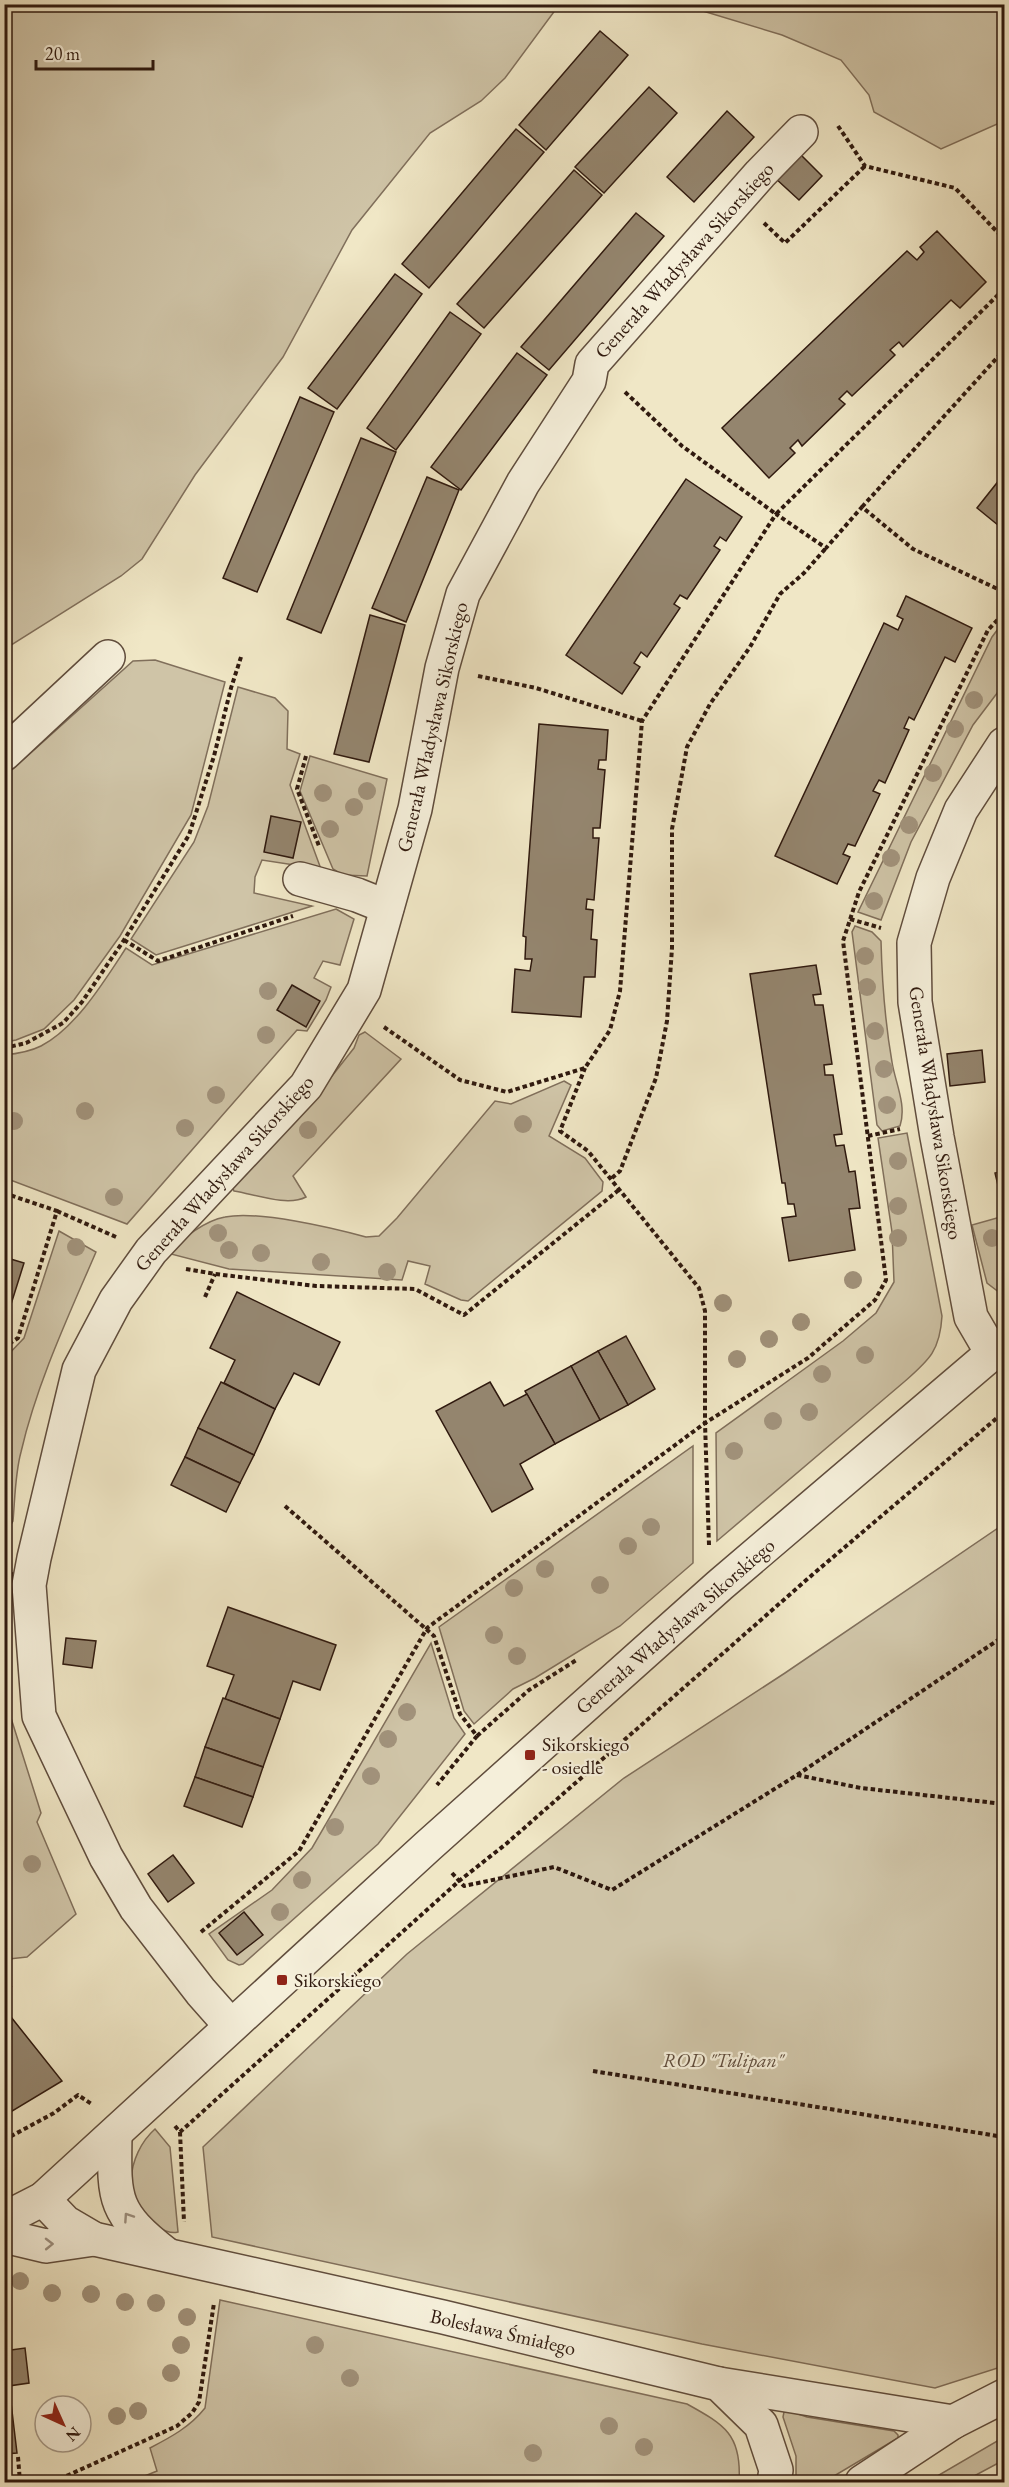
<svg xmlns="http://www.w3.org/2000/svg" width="1009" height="2487" font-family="'EB Garamond',serif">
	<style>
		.green { fill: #cfc4a7; stroke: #806f5b; stroke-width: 1.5 }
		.building { fill: #94856e; stroke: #301a0f; stroke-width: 1.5 }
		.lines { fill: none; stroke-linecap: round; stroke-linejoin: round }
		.minor-casing { stroke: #604d3d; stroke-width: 36 }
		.path { stroke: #301a0f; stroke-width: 4; stroke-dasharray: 4.5 3; stroke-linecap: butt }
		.minor { stroke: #f5efda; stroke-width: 33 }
		.tree { fill: #a1927b }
		.oneway { stroke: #9c8f7f }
		.poi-dot { fill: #8f2418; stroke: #f5efda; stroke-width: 2 }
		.labels { text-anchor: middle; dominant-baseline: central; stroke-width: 4.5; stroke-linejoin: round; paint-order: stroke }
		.street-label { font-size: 20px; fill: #301a0f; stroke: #f5efda }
		.poi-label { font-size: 20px; fill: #301a0f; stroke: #f5efda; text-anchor: start }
		.park-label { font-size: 20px; font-style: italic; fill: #604d3d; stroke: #f5efda }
	</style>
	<rect width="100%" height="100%" fill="#f0e7c6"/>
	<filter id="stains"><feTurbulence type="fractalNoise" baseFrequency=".00333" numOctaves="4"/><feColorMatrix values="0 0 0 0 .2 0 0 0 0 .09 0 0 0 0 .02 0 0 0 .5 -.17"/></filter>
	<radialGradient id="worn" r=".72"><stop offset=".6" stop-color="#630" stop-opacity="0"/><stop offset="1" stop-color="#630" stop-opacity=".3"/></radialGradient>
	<g class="green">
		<path d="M5 4 559 5 505 78 481 101 430 133 352 230 283 357 195 475 142 559 121 576 5 649Z"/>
		<path d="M683 5H1004V121L941 149 874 112 869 95 841 60 782 35Z"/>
		<path d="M1004 621V684L973 725 911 842 881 920 858 912 992 637Z"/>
		<path d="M155 660 225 682 191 815 120 936 74 1000 44 1029 16 1040 5 1042V776L133 661Z"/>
		<path d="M238 687 275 698 288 711 287 749 300 754 290 785 321 869 262 860 255 877 254 893 312 906 156 955 131 939 194 842 208 806Z"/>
		<path d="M310 756 387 779 367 876 343 875 333 869 300 791Z"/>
		<path d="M336 909 354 919 340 965 323 961 314 978 331 987 326 1000 307 1031 297 1030 127 1224 5 1178 4 1055C15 1054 31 1051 41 1046 76 1028 105 980 126 948L152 965Z"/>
		<path d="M855 926 872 932 881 941C882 981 885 1022 892 1062 895 1082 907 1105 900 1126L882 1131 877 1125 852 932Z"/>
		<path d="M365 1032 401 1059 293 1176 306 1197C287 1207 254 1194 234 1191L232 1186 298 1119 354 1048 359 1035Z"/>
		<path d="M564 1081 571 1085 549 1136 585 1158 603 1182 602 1191 468 1301 461 1300 425 1284 430 1266 408 1261 402 1280 229 1269 167 1253C183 1239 203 1221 225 1217 257 1210 333 1228 366 1237L379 1236 397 1218 495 1101 511 1104Z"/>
		<path d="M907 1133 942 1316C940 1351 929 1360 904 1382L717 1541 716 1433 843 1341 876 1313 894 1282 892 1232 878 1138Z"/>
		<path d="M1004 1216V1296L987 1283 972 1225Z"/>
		<path d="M59 1231 96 1252C68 1317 37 1383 21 1452 15 1474 15 1499 13 1521L9 1528H5V1358L24 1338Z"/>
		<path d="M693 1446V1563L620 1626 535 1678 513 1689 474 1724 464 1711 439 1627Z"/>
		<path d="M1004 1524V2366L935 2388 702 2344 212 2237 203 2147 407 1954 624 1778 785 1673Z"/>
		<path d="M431 1643 454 1718 465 1734 378 1844 243 1964 239 1965 228 1960 209 1934 272 1890 312 1848Z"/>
		<path d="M4 1685 5 1699 41 1813 37 1822 76 1914 27 1957 9 1959 4 1947Z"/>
		<path d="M155 2129 170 2147 178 2232C170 2234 163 2230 156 2226 119 2206 127 2154 155 2129Z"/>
		<path d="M220 2300 687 2404C725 2425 742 2435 739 2482H130L157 2471 150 2448C171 2437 190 2427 205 2408Z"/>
		<path d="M789 2411 807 2417 894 2431 898 2435V2438L824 2482H796V2456L783 2417 784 2412Z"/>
		<path d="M1004 2437V2460L963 2482H927Z"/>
	</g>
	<g class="building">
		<path d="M600 31 628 55 546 150 519 125Z"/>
		<path d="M649 87 677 113 604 193 575 167Z"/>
		<path d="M727 111 754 137 694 202 667 177Z"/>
		<path d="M516 129 544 152 429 288 402 264Z"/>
		<path d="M798 152 822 176 799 200 774 177Z"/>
		<path d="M574 170 602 195 484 328 457 304Z"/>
		<path d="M636 213 664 236 549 370 521 347Z"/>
		<path d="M937 231 986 282 960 308 951 300 903 347 899 342 890 350 895 355 852 396 847 391 839 399 845 404 802 446 798 440 790 448 795 453 769 478 722 428 907 251 917 260 924 252 920 247Z"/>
		<path d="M395 274 422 294 337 409 308 388Z"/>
		<path d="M450 312 481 334 396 450 367 428Z"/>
		<path d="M517 353 547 375 461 490 431 467Z"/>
		<path d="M300 397 334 412 257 592 223 578Z"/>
		<path d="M361 438 396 452 321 633 287 619Z"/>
		<path d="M1004 474V530L977 508Z"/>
		<path d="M427 477 459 490 406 622 372 608Z"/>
		<path d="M686 479 742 517 726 541 720 537 714 546 720 550 687 599 680 595 674 604 680 608 647 657 641 652 634 663 640 667 622 694 566 655Z"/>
		<path d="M906 596 972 628 955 662 945 657 914 720 909 717 904 728 909 730 885 783 879 780 873 791 880 794 855 846 848 844 843 854 850 857 837 884 775 856 884 623 898 630 903 619 897 616Z"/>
		<path d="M370 615 405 625 369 762 334 754Z"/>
		<path d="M539 724 608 730 606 760H599L598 769 605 770 600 828H593V838H599L594 900 587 899 586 909 593 910 591 939 597 940 595 977H584L581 1017 512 1012 515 969 530 971 532 959H525L526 937 523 936Z"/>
		<path d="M271 816 301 822 293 858 264 852Z"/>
		<path d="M816 965 821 994 813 995 815 1005H823L832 1064 824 1065 825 1075H833L842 1134 834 1135 836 1146 844 1145 849 1172 855 1171 860 1208 849 1209 855 1250 789 1261 782 1218 796 1216 794 1204H788L785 1183H782L750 974Z"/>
		<path d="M292 985 320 1001 306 1027 277 1010Z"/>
		<path d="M982 1050 985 1082 950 1086 947 1054Z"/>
		<path d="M1004 1171V1210L995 1173Z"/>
		<path d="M4 1257 24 1263 7 1317 4 1316Z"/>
		<path d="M237 1292 340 1342 319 1385 294 1373 275 1409 224 1383 235 1360 210 1348Z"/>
		<path d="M626 1336 655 1389 628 1405 598 1351Z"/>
		<path d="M598 1351 628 1405 600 1420 571 1366Z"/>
		<path d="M571 1366 600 1420 555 1444 525 1391Z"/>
		<path d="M221 1382 275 1409 254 1455 198 1428Z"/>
		<path d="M490 1382 504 1406 527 1394 555 1444 520 1464 533 1489 492 1512 436 1411Z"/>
		<path d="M198 1428 254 1455 240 1483 185 1457Z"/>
		<path d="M185 1457 240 1483 226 1512 171 1485Z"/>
		<rect x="4" y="1573" width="9" height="24"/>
		<path d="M228 1607 336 1645 320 1690 293 1681 280 1719 225 1699 234 1675 207 1666Z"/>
		<path d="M66 1638 96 1641 92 1668 63 1664Z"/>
		<path d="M223 1698 280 1719 263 1767 205 1747Z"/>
		<path d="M205 1747 263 1767 253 1797 195 1777Z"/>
		<path d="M195 1777 253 1797 242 1827 184 1806Z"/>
		<path d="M173 1855 194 1883 168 1902 148 1874Z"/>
		<path d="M244 1912 263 1935 237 1955 219 1933Z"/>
		<path d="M4 2016 11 2017 62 2081 4 2116Z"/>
		<path d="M25 2348 29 2383 9 2386 17 2453 4 2454V2351Z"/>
	</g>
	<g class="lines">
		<g class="minor-casing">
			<g id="minor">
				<path d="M4 754 108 657"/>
				<path d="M300 879 357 895 387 907"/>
				<path d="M992 1353 971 1317 937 1137 915 1002 914 943 933 878 961 810 1004 744"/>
				<path d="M231 2026 201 1992 136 1908 106 1857 39 1716 29 1585 34 1558 79 1370 116 1300 151 1251 306 1086 364 990 415 809 442 668 463 594 523 483 589 381 592 364 760 174 801 132"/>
				<path d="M115 2134C114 2199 112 2212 166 2254"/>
				<path d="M43 2199 65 2222 94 2239 443 2317 719 2384 761 2425 776 2470 774 2482"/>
				<path d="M4 2219 43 2199 428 1846 720 1585 1004 1343"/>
				<path d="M4 2236 46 2246 94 2239"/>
				<path d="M719 2384 953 2422"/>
				<path d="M862 2482 953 2422 1004 2396"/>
			</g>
		</g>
		<g class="path">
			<path d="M838 126 865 166 955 188 1004 239"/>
			<path d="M764 223 785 243 865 166"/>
			<path d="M625 392 682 446 776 514 1004 289"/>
			<path d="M862 507 1004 350"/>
			<path d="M478 676 536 688 642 721"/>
			<path d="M306 756 297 789 319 846"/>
			<path d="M850 919 881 928"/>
			<path d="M124 940 158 961 293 916"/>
			<path d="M384 1027 460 1080 507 1092 585 1068 610 1030 620 991 642 721 776 514 826 548 862 507 913 549 1004 592"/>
			<path d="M4 1048 26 1043 63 1023 82 1002 124 940 189 835 214 756 231 688 241 657"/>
			<path d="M868 1136 900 1129"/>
			<path d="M612 1178 620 1171 656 1078 667 1021 672 948V829L687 747 710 704 750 647 780 594 804 573 826 548"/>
			<path d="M4 1193 57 1211 18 1338 4 1347"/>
			<path d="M57 1211 116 1237"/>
			<path d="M186 1269 215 1274 316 1286 415 1289 464 1315 620 1189"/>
			<path d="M205 1297 215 1274"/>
			<path d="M285 1506 434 1636 460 1714 477 1736 437 1785"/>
			<path d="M709 1545 705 1423 808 1358 875 1300 886 1280 843 941 859 892 988 630 1004 613"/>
			<path d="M477 1736 529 1690 578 1659"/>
			<path d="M797 1775 861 1788 1004 1804"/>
			<path d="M452 1873 464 1886 554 1867 612 1890 797 1775 1004 1636"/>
			<path d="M201 1932 299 1851 427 1628 705 1423V1311L699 1288 588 1151 560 1131 585 1068"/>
			<path d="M4 1969 11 1989"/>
			<path d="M593 2071 1004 2137"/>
			<path d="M175 2126 180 2132 459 1881 506 1844 812 1575 1004 1412"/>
			<path d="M180 2132 184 2222"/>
			<path d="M4 2140 54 2113 78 2095 93 2105"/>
			<path d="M18 2457 20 2482"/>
			<path d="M53 2482 177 2426 192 2413 199 2402 214 2303"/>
		</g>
		<use href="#minor" class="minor"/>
	</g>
	<g class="tree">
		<circle cx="974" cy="700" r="9"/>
		<circle cx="955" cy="729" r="9"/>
		<circle cx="933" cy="773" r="9"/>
		<circle cx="367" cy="791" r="9"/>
		<circle cx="323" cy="793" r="9"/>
		<circle cx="354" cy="807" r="9"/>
		<circle cx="909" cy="825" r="9"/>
		<circle cx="330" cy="829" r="9"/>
		<circle cx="891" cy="858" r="9"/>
		<circle cx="874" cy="901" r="9"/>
		<circle cx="865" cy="956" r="9"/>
		<circle cx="867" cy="987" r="9"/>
		<circle cx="268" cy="991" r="9"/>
		<circle cx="875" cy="1031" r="9"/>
		<circle cx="266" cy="1035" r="9"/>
		<circle cx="884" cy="1069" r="9"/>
		<circle cx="216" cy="1095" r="9"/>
		<circle cx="887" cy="1105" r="9"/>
		<circle cx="85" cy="1111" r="9"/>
		<circle cx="14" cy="1121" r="9"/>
		<circle cx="523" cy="1124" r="9"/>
		<circle cx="185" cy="1128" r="9"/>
		<circle cx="308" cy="1130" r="9"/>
		<circle cx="898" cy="1161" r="9"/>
		<circle cx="114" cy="1197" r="9"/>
		<circle cx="898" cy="1206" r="9"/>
		<circle cx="218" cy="1233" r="9"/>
		<circle cx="898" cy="1238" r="9"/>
		<circle cx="992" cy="1238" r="9"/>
		<circle cx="76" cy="1247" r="9"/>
		<circle cx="229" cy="1250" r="9"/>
		<circle cx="261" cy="1253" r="9"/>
		<circle cx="321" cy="1262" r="9"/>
		<circle cx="387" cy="1272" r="9"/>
		<circle cx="853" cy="1280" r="9"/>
		<circle cx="723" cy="1303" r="9"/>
		<circle cx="801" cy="1322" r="9"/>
		<circle cx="769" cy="1339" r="9"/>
		<circle cx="865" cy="1355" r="9"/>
		<circle cx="737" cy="1359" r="9"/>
		<circle cx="822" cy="1374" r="9"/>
		<circle cx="809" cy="1412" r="9"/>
		<circle cx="773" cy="1421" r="9"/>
		<circle cx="734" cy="1451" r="9"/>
		<circle cx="651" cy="1527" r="9"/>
		<circle cx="628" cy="1546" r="9"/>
		<circle cx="545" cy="1569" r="9"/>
		<circle cx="600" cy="1585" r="9"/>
		<circle cx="514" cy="1588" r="9"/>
		<circle cx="494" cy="1635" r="9"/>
		<circle cx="517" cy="1656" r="9"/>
		<circle cx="407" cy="1712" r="9"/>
		<circle cx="388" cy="1739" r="9"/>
		<circle cx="371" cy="1776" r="9"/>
		<circle cx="335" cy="1827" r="9"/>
		<circle cx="32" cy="1864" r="9"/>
		<circle cx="302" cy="1880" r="9"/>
		<circle cx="280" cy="1912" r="9"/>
		<circle cx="20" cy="2281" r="9"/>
		<circle cx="52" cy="2293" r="9"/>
		<circle cx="91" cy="2294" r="9"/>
		<circle cx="125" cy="2302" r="9"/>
		<circle cx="156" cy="2303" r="9"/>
		<circle cx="187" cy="2317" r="9"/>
		<circle cx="181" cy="2345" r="9"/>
		<circle cx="315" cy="2345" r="9"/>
		<circle cx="171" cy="2373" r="9"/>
		<circle cx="350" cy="2378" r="9"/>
		<circle cx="138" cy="2411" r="9"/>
		<circle cx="117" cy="2416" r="9"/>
		<circle cx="609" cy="2426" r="9"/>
		<circle cx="644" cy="2447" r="9"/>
		<circle cx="533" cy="2453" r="9"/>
	</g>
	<defs><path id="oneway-chevron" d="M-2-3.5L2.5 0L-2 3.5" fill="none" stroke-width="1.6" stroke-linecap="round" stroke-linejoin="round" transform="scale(1.5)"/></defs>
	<g class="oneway">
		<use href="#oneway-chevron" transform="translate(128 2217) rotate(-124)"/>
		<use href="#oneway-chevron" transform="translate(49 2244) rotate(-1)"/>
	</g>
	<g class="poi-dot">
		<rect x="524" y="1749" width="12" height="12" rx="3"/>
		<rect x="276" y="1974" width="12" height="12" rx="3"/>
	</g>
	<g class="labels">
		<g class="street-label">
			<text transform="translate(684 260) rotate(-48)">Generała Władysława Sikorskiego</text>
			<text transform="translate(432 727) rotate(-77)">Generała Władysława Sikorskiego</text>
			<text transform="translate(936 1113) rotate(81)">Generała Władysława Sikorskiego</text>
			<text transform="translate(224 1173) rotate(-48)">Generała Władysława Sikorskiego</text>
			<text transform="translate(675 1626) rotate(-41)">Generała Władysława Sikorskiego</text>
			<text transform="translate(503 2332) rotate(13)">Bolesława Śmiałego</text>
		</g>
		<g class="poi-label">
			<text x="542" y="1744">Sikorskiego<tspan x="542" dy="23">- osiedle</tspan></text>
			<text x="294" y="1980">Sikorskiego</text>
		</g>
		<g class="park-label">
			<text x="723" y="2060">ROD "Tulipan"</text>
		</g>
	</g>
	<rect width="1009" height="2487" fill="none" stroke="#f0e7c6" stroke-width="24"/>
	<rect x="6" y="6" width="997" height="2475" fill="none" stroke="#301a0f" stroke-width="3"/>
	<rect x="12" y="12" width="985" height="2463" fill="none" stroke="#301a0f" stroke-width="1.5"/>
	<g transform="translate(63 2424) rotate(135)"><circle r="28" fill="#f5efda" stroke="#a69a89" stroke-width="1.5"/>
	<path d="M0-4.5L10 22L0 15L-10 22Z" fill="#8f2418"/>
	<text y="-9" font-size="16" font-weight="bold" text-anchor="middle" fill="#301a0f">N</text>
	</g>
	<path d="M36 60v9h117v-9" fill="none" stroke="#301a0f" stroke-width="3"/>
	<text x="45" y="60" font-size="18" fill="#301a0f" stroke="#f5efda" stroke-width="4.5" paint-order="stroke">20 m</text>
	<rect width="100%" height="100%" filter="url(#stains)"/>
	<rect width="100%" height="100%" fill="url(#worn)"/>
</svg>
